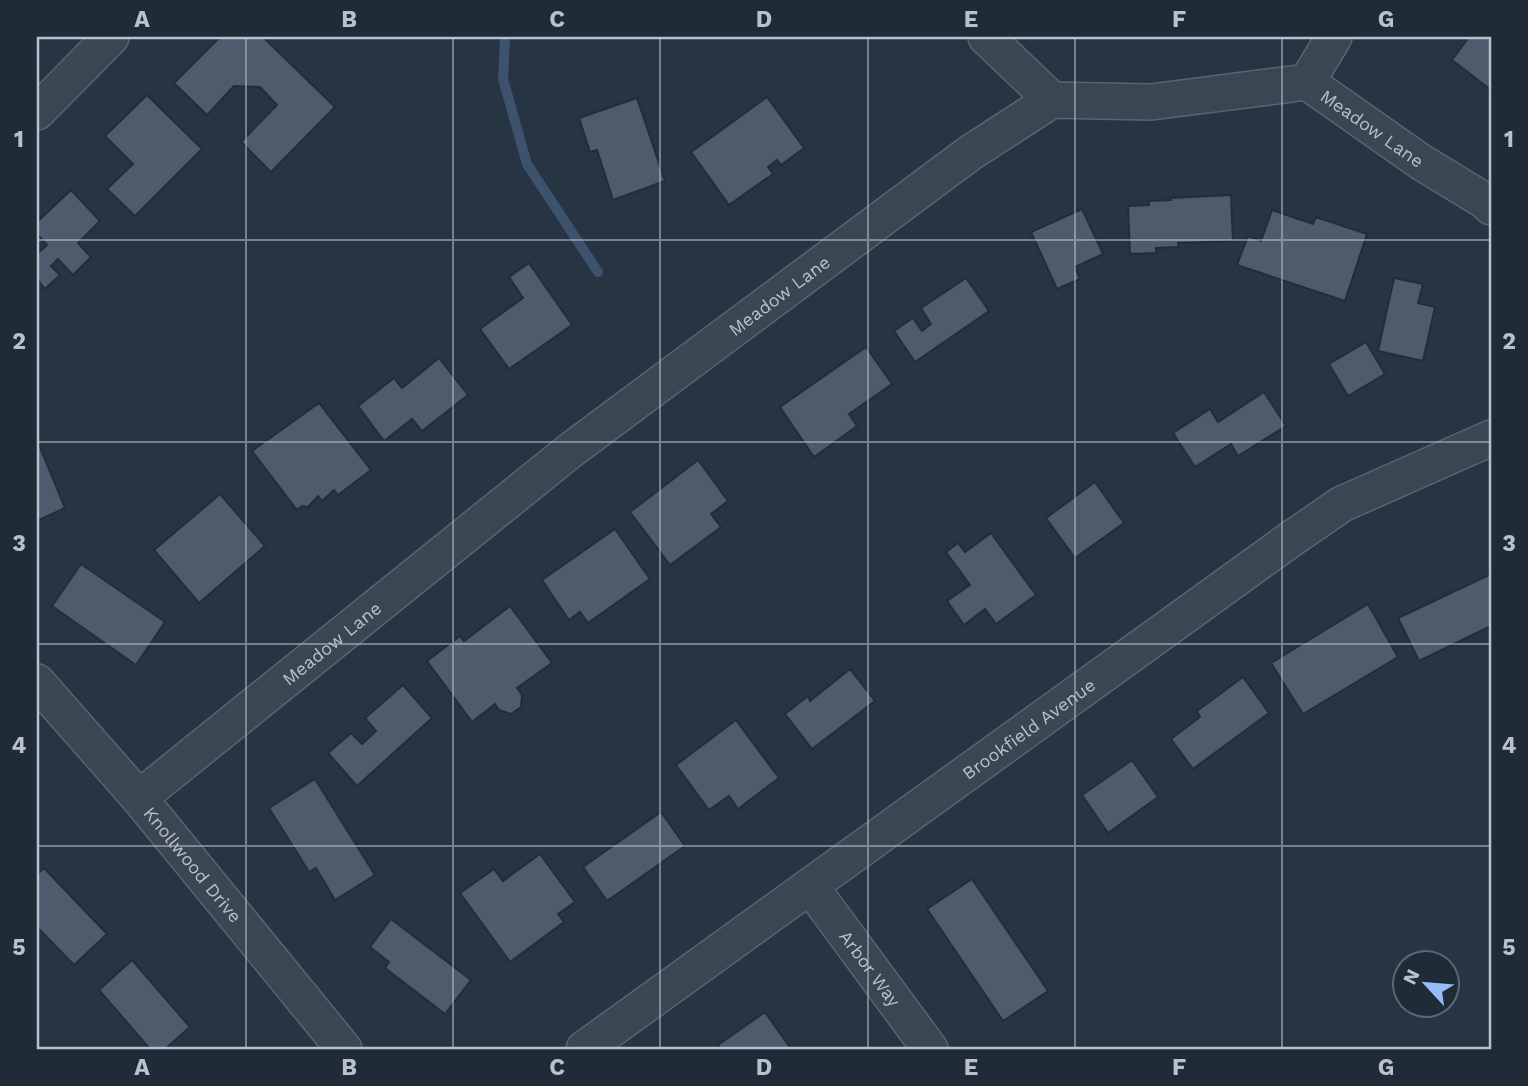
<svg xmlns="http://www.w3.org/2000/svg" width="1528" height="1086" font-family="'Work Sans',sans-serif">
	<style>
		.lines { fill: none; stroke-linecap: round; stroke-linejoin: round }
		.stream { stroke: #3d526c; stroke-width: 10 }
		.building { fill: #4e5b6c; stroke: #222d3a; stroke-width: 2 }
		.minor-casing { stroke: #5a6470; stroke-width: 38 }
		.minor { stroke: #3b4653; stroke-width: 35 }
		.grid { fill: none; stroke: #b9c1cc; stroke-width: 2; stroke-opacity: 0.55 }
		.labels { text-anchor: middle; dominant-baseline: central; stroke-width: 5; stroke-linejoin: round; paint-order: stroke }
		.street-label { font-size: 18px; fill: #b9c1cc; stroke: #202b38 }
		.neatline { fill: none; stroke: #b9c1cc; stroke-width: 2.5 }
		.grid-label { font-size: 23px; text-anchor: middle; font-weight: bold; fill: #b9c1cc }
	</style>
	<rect width="100%" height="100%" fill="#273443"/>
	<g class="lines">
		<path class="stream" d="M505 37 503 79 527 164 598 272"/>
	</g>
	<g class="building">
		<path d="M220 37H263L335 107 271 172 241 142 277 105 260 87 234 86 207 115 174 83Z"/>
		<path d="M1469 37H1491V90L1452 60Z"/>
		<path d="M147 95 202 149 135 216 107 189 133 164 105 136Z"/>
		<path d="M767 97 804 148 781 165 777 160 768 167 773 174 729 205 691 152Z"/>
		<path d="M637 98 665 181 613 200 597 150 590 152 579 118Z"/>
		<path d="M71 190 100 221 78 243 91 257 73 275 58 259 51 266 60 275 45 289 37 279V254L47 245 37 234V222Z"/>
		<path d="M1231 195 1233 241 1178 243 1179 247 1156 248V253L1130 254 1128 206 1149 205V201L1171 200V198Z"/>
		<path d="M1082 209 1103 254 1075 267 1080 279 1057 289 1031 232Z"/>
		<path d="M1272 210 1313 224 1316 217 1367 234 1345 301 1237 265 1248 236 1261 241Z"/>
		<path d="M529 263 572 325 509 369 480 329 523 298 509 277Z"/>
		<path d="M966 278 989 311 915 362 894 331 913 318 922 331 931 324 921 308Z"/>
		<path d="M1394 278 1423 284 1418 303 1435 307 1423 361 1378 351Z"/>
		<path d="M1366 342 1385 374 1348 396 1329 364Z"/>
		<path d="M866 347 892 384 849 414 857 426 814 457 780 407Z"/>
		<path d="M439 358 468 395 422 431 412 419 384 441 358 406 394 378 402 388Z"/>
		<path d="M1264 392 1286 426 1238 456 1231 444 1195 467 1173 433 1210 409 1218 422Z"/>
		<path d="M319 403 371 470 338 495 334 490 322 501 318 496 308 507 302 506 297 510 252 451Z"/>
		<path d="M37 440 65 508 37 521Z"/>
		<path d="M698 460 728 501 711 514 721 527 670 565 630 512Z"/>
		<path d="M1095 482 1124 523 1075 558 1046 518Z"/>
		<path d="M220 494 265 546 199 603 154 550Z"/>
		<path d="M615 529 650 579 588 623 580 612 569 620 542 580Z"/>
		<path d="M991 533 1036 595 996 624 985 609 964 625 947 601 970 585 946 552 958 543 965 552Z"/>
		<path d="M81 564 165 622 136 665 52 606Z"/>
		<path d="M1491 574V626L1419 661 1398 618Z"/>
		<path d="M1368 604 1398 657 1303 714 1271 663Z"/>
		<path d="M510 606 552 663 517 688 522 695 521 707 511 714 499 710 495 704 472 722 427 661 460 636 464 641Z"/>
		<path d="M850 669 875 701 812 749 785 714 808 696 810 701Z"/>
		<path d="M1243 677 1269 713 1193 769 1171 739 1200 717 1197 711Z"/>
		<path d="M403 685 432 718 357 786 328 753 351 733 362 744 376 731 365 718Z"/>
		<path d="M736 720 779 778 738 809 729 796 709 810 676 765Z"/>
		<path d="M1132 760 1158 797 1108 833 1082 795Z"/>
		<path d="M315 779 375 875 335 900 316 868 309 872 269 808Z"/>
		<path d="M661 812 685 846 607 901 583 867Z"/>
		<path d="M540 854 575 902 558 914 564 922 510 962 460 893 494 869 503 881Z"/>
		<path d="M44 868 107 934 74 965 37 927V874Z"/>
		<path d="M972 879 1048 991 1003 1021 927 909Z"/>
		<path d="M391 919 471 980 445 1014 385 968 389 962 370 947Z"/>
		<path d="M132 960 190 1027 165 1049H150L99 990Z"/>
		<path d="M765 1012 791 1049H721L718 1045Z"/>
	</g>
	<g class="lines">
		<g class="minor-casing">
			<g id="minor">
				<path d="M986 37 1052 100"/>
				<path d="M1307 82 1334 37"/>
				<path d="M37 112 111 37"/>
				<path id="s1" d="M37 682 139 798 344 1049"/>
				<path id="s2" d="M139 798 571 450 970 153 1052 100 1151 102 1307 82 1421 162 1485 201 1491 207"/>
				<path id="s3" d="M810 886 930 1049"/>
				<path id="s4" d="M584 1049 1291 539 1342 504 1491 438"/>
			</g>
		</g>
		<use href="#minor" class="minor"/>
	</g>
	<path class="grid" d="M246 37V1049M453 37V1049M660 37V1049M868 37V1049M1075 37V1049M1282 37V1049M37 240H1491M37 442H1491M37 644H1491M37 846H1491"/>
	<g class="labels">
		<g class="street-label">
			<text stroke="none"><textPath href="#s2" startOffset="1486">Meadow Lane</textPath></text>
			<text stroke="none"><textPath href="#s2" startOffset="814">Meadow Lane</textPath></text>
			<text stroke="none"><textPath href="#s2" startOffset="247">Meadow Lane</textPath></text>
			<text stroke="none"><textPath href="#s4" startOffset="548">Brookfield Avenue</textPath></text>
			<text stroke="none"><textPath href="#s1" startOffset="240">Knollwood Drive</textPath></text>
			<text stroke="none"><textPath href="#s3" startOffset="102">Arbor Way</textPath></text>
		</g>
	</g>
	<rect width="1528" height="1086" fill="none" stroke="#202b38" stroke-width="77"/>
	<g transform="translate(1426 984) rotate(296)"><circle r="33" fill="#202b38" stroke="#5d6773" stroke-width="2"/>
	<path d="M0-5L12 26L0 18L-12 26Z" fill="#92bdf8"/>
	<text y="-10" font-size="19" font-weight="bold" text-anchor="middle" fill="#b9c1cc">N</text>
	</g>
	<rect x="38" y="38" width="1452" height="1010" class="neatline"/>
	<g class="grid-label">
		<text x="142" y="27">A</text>
		<text x="349" y="27">B</text>
		<text x="557" y="27">C</text>
		<text x="764" y="27">D</text>
		<text x="971" y="27">E</text>
		<text x="1179" y="27">F</text>
		<text x="1386" y="27">G</text>
		<text x="19" y="147">1</text>
		<text x="1509" y="147">1</text>
		<text x="19" y="349">2</text>
		<text x="1509" y="349">2</text>
		<text x="19" y="551">3</text>
		<text x="1509" y="551">3</text>
		<text x="19" y="753">4</text>
		<text x="1509" y="753">4</text>
		<text x="19" y="955">5</text>
		<text x="1509" y="955">5</text>
		<text x="142" y="1075">A</text>
		<text x="349" y="1075">B</text>
		<text x="557" y="1075">C</text>
		<text x="764" y="1075">D</text>
		<text x="971" y="1075">E</text>
		<text x="1179" y="1075">F</text>
		<text x="1386" y="1075">G</text>
	</g>
</svg>
